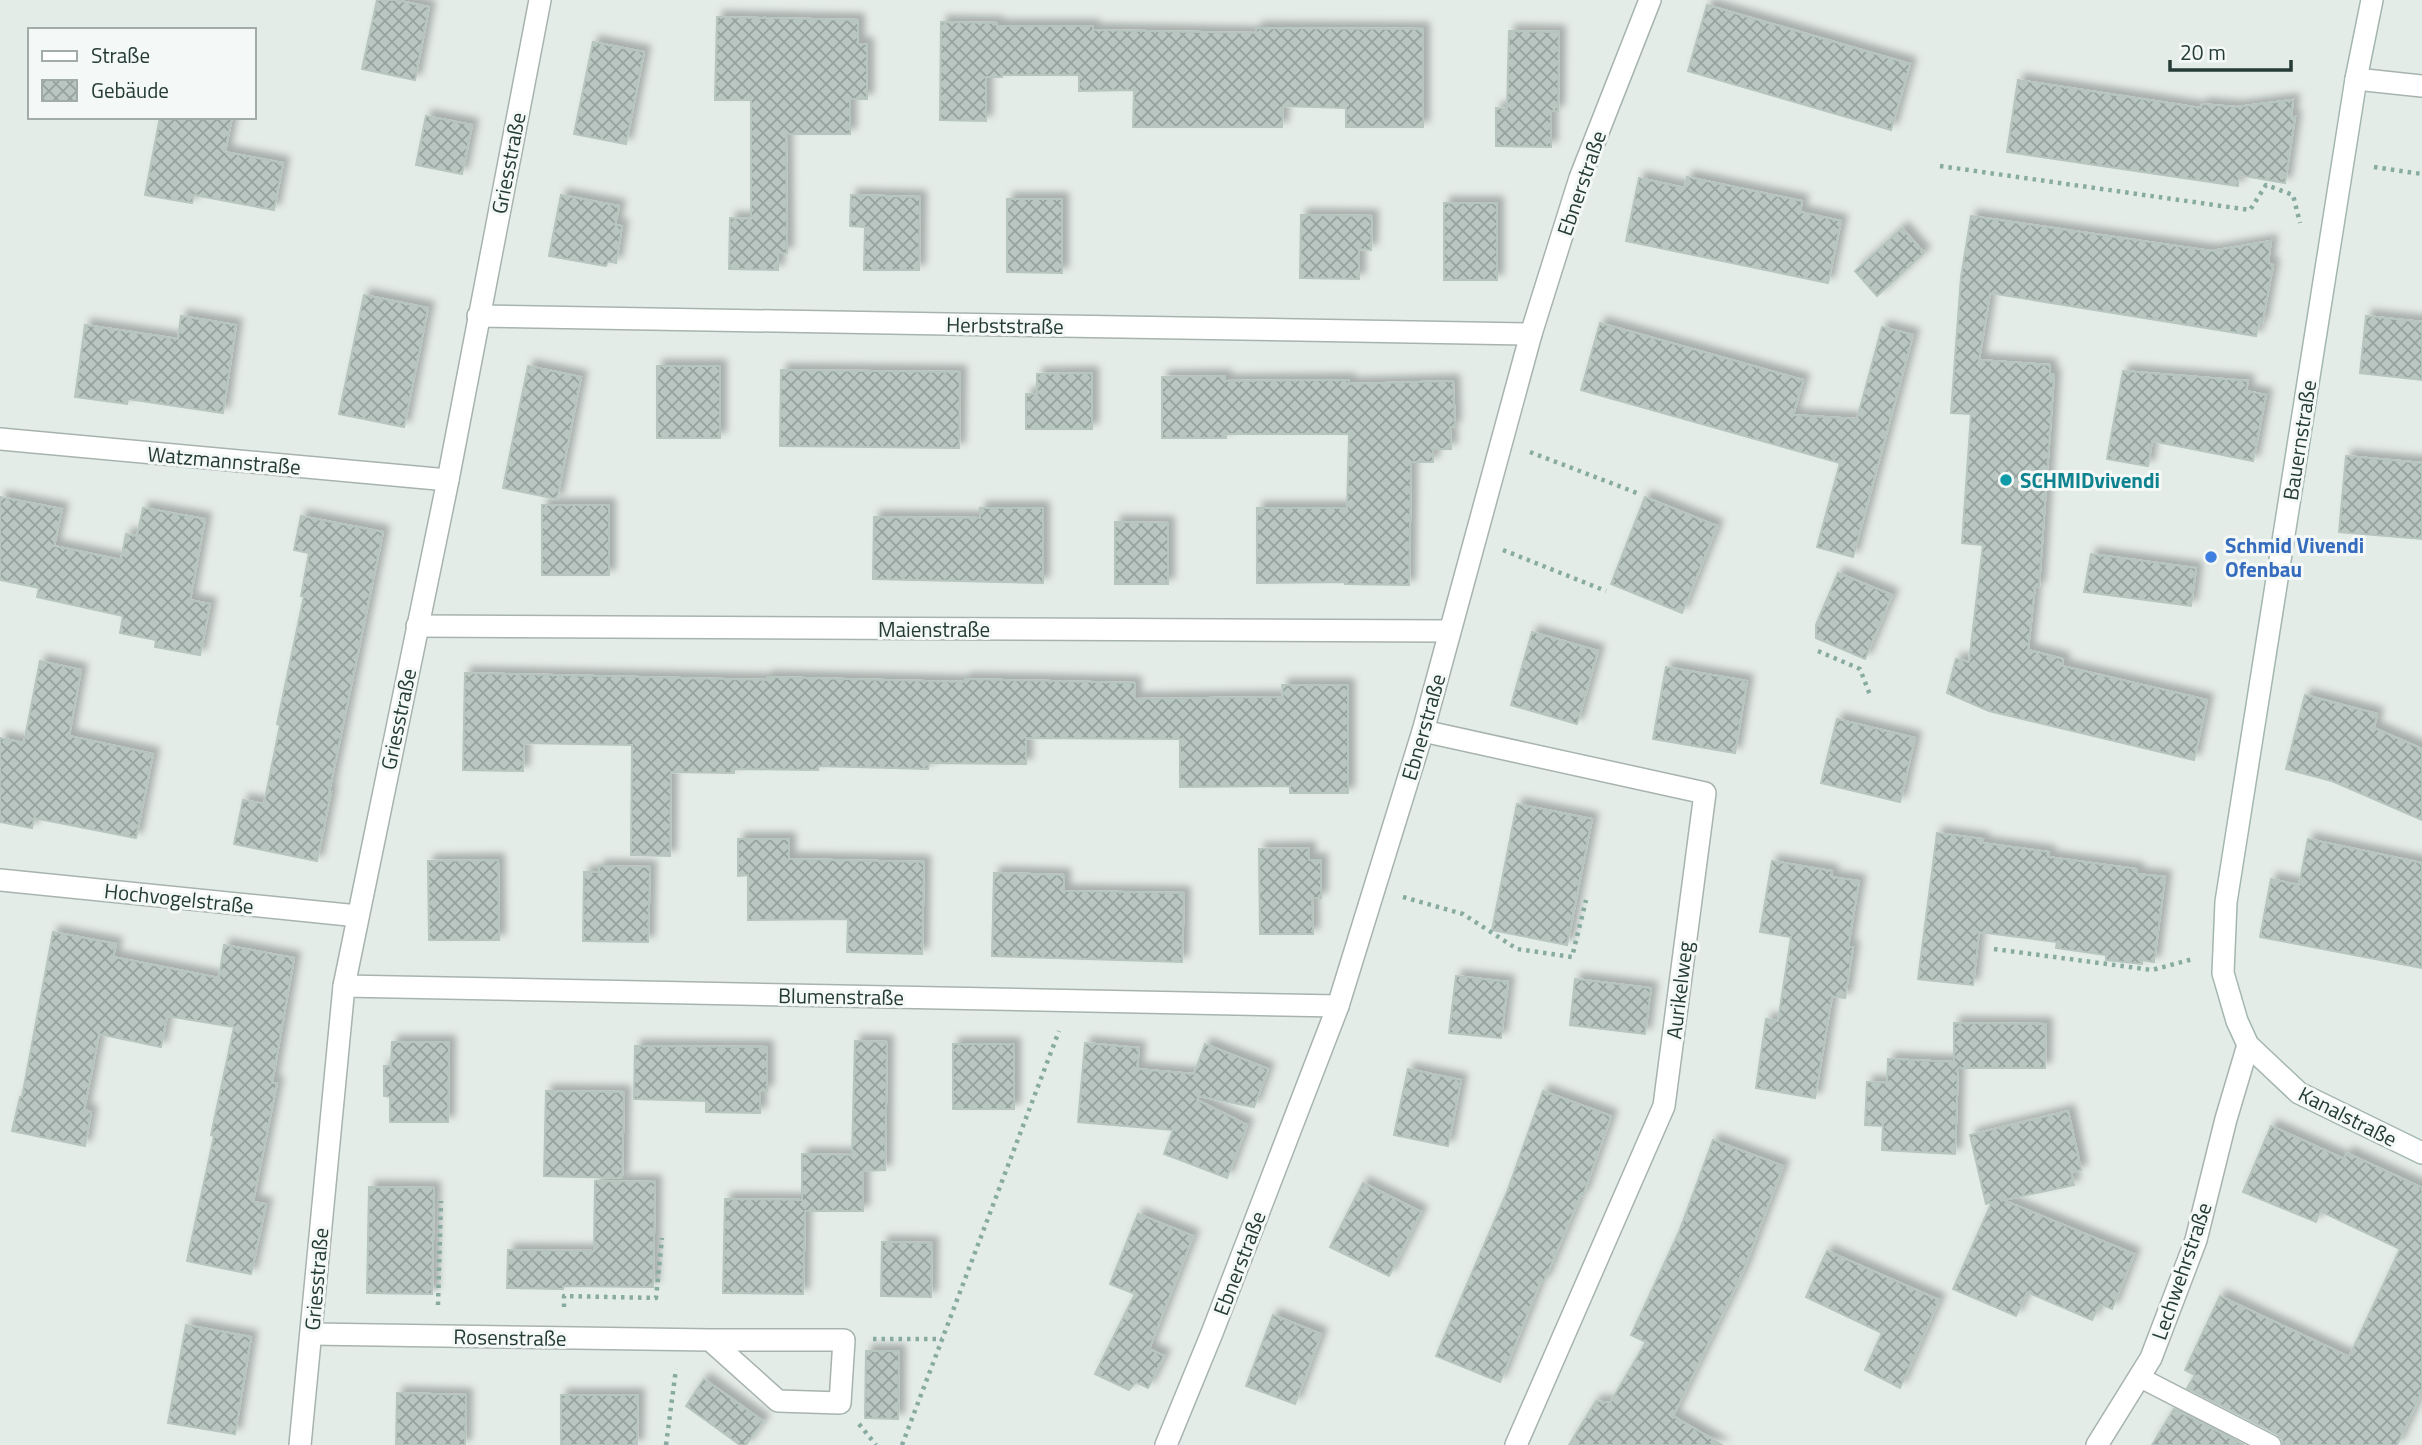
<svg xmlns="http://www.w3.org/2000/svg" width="2422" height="1445" font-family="'Titillium Web',sans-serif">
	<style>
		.building { fill: url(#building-cross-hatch); stroke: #b7c5bf; stroke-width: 2; filter: url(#shadow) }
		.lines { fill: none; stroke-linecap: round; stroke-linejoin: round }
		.service-casing { stroke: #a7b3af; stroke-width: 22 }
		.minor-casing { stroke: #a7b3af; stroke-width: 24 }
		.secondary-casing { stroke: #a3b6b0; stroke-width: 24 }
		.path { stroke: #88aba1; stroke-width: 4.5; stroke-dasharray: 3.5 5; stroke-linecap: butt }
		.service { stroke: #fff; stroke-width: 19 }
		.minor { stroke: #fff; stroke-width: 21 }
		.secondary { stroke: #fff; stroke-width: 21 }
		.culture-dot { fill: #0f9aa8; stroke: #f4f8f6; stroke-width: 2.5 }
		.shop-dot { fill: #3f7fe0; stroke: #f4f8f6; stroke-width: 2.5 }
		.labels { text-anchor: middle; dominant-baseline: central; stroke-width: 6; stroke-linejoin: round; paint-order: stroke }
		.street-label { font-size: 21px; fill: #253b36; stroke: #f4f8f6 }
		.culture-label { font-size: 21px; font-weight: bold; fill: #0d838f; stroke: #f4f8f6; text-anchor: start }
		.shop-label { font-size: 21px; font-weight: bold; fill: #366cbe; stroke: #f4f8f6; text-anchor: start }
	</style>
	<defs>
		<pattern id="building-cross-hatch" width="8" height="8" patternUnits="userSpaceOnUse" patternTransform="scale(1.75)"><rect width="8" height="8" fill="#b9c6c1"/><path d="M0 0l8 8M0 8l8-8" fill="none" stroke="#96a29e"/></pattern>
		<filter id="shadow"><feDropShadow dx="6" dy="-6" stdDeviation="3.5" flood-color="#0004"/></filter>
	</defs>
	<rect width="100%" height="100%" fill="#e4ece8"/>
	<g class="building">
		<path d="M377 0H396L429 7 415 80 362 69Z"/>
		<path d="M1707 5 1910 64 1891 130 1688 71Z"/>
		<path d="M717 17 858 20V44H867V99H850V134H786L787 253H778V270L729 269 730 218 751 219V100H715Z"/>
		<path d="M941 22 997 23V26H1093V30L1256 33V28L1423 29V127H1346V108L1283 106 1282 127H1133L1134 90 1079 91V75H1002V77H986V121L940 120Z"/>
		<path d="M1509 31 1559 32 1558 111H1551V147L1496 146V108L1507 109Z"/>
		<path d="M593 42 644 52 626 144 574 134Z"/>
		<path d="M2018 80 2201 108 2202 104 2236 107 2293 100 2291 118 2295 117 2285 183 2239 175 2238 186 2007 152Z"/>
		<path d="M426 116 472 125 462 174 416 165Z"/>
		<path d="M160 117H232L225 152 283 163 274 210 194 195 192 203 145 195Z"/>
		<path d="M1687 177 1802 201 1800 212 1841 221 1828 283 1626 241 1639 178 1685 188Z"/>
		<path d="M561 195 619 206 615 225 622 226 616 263 608 261 606 266 549 256Z"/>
		<path d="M851 195 920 197 919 270H864L865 227 850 226Z"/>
		<path d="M1007 199H1062V273L1007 272Z"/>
		<rect x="1444" y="203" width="53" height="77"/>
		<path d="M1301 215 1372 216 1371 250 1359 249V279L1300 278Z"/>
		<path d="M1971 216 2211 251 2271 241 2268 263 2273 265 2262 324 2259 323 2256 336 1990 293 1979 360 2050 365V374L2054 375 2039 587 2035 586 2028 650 2063 659 2062 666 2207 700 2194 760 1989 711 1947 693 1956 659 1969 662 1983 545 1962 543 1971 414 1951 413 1961 277Z"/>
		<path d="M1902 228 1924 253 1877 296 1855 271Z"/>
		<path d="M364 295 428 308 404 427 339 414Z"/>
		<path d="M181 316 236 325 223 413 128 399 127 404 75 397 85 325 178 339Z"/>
		<path d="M2366 316 2422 322V380L2360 373Z"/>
		<path d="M1600 323 1803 380 1793 415 1857 419 1882 327 1913 335 1853 557 1817 547 1840 463 1581 390Z"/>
		<path d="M528 366 581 377 557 499 503 488Z"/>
		<rect x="657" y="366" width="63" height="72"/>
		<path d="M781 370 960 372 959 448 780 446Z"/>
		<path d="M2123 371 2248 381 2246 391 2266 395 2253 461 2152 441 2148 466 2107 459Z"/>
		<path d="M1092 373V429H1026V394H1037V374Z"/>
		<path d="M1225 376V381L1349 380V384L1453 381 1455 426 1450 427 1451 449H1433V462H1411L1409 585 1345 584V582L1257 583V508H1347L1349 434H1226V438H1162V377Z"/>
		<path d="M2346 456 2422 463V539L2339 532Z"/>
		<path d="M0 497 62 509 54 546 121 560 126 534 137 536 143 508 205 519 190 600 210 604 200 655 155 647 156 640 120 633 123 616 37 597 39 588 0 580Z"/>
		<path d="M1645 497 1717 526 1682 613 1611 584Z"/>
		<rect x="542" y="505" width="67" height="70"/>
		<path d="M980 508H1043V583L873 579 874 517 980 518Z"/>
		<path d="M301 516 383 532 329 792H331L317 861 234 844 243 800 264 804 280 725 277 724 304 596H301L309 553 294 550Z"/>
		<path d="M1115 522 1168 523V584H1115Z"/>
		<path d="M2091 554 2196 568 2191 606 2084 592Z"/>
		<path d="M1838 573 1892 595 1865 659 1816 638V625Z"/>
		<path d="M1532 632 1598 651 1577 724 1511 705Z"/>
		<path d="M40 661 81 670 69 736 153 754 136 838 34 818 32 828 0 822V738L24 743Z"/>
		<path d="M1666 667 1747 681 1735 753 1653 739Z"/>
		<path d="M465 673 767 680V677L965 682V679L1135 683V699L1283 697 1282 685H1348V793H1290V786L1180 787V739L1026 738V764L929 763 928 769 818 766V770L734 769V773L671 772 670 856 631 855 632 745 524 743 523 771 463 770Z"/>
		<path d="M2305 695 2377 714 2374 728 2422 749V820L2332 781 2286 769Z"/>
		<path d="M1837 719 1915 738 1900 802 1821 783Z"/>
		<path d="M1517 804 1592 819 1567 945 1492 930Z"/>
		<path d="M1937 833 1983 839 1982 843 2049 852 2048 857 2137 869V874L2165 877 2154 962 2142 960V964L2106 960V955L2056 948 2057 942 1979 932 1973 985 1918 979Z"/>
		<path d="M738 839H789V859L924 862 922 954 847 952 848 919 748 920V875L738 876Z"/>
		<path d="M2308 839 2422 863V968L2260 937 2271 879 2299 885Z"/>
		<path d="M1309 848V860H1321V898H1312L1313 934H1260L1259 849Z"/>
		<path d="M498 860 499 940H429L428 861Z"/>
		<path d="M1772 861 1832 871 1831 877 1859 881 1848 947H1853L1845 998 1832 996 1815 1098 1756 1088 1766 1019 1778 1021 1791 937 1760 932Z"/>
		<path d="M599 866 650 867 648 942 583 941 584 872H599Z"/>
		<path d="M994 873 1064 875V891L1184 893 1182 962 992 956Z"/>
		<path d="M53 932 116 944 113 957 219 978 224 945 294 958 272 1083H277L253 1202 266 1204 251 1274 187 1261 214 1136 211 1135 234 1027 167 1016 161 1047 99 1034 84 1110 91 1112 85 1146 12 1131 20 1097H22Z"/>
		<path d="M1456 976 1508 982 1501 1038 1449 1033Z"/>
		<path d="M1575 979 1651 988 1645 1034 1570 1025Z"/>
		<path d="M1954 1023 2046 1024 2045 1068H1958L1955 1154 1882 1150 1883 1126 1865 1125 1867 1082 1887 1083 1888 1059 1954 1062Z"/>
		<path d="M855 1041 887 1042 885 1170 863 1171V1211H805L803 1294 723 1293 725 1199 802 1200V1154L852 1155Z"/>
		<path d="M392 1042H449L448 1122H390V1097L384 1096V1066H391Z"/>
		<path d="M1085 1043 1139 1048 1137 1069 1194 1074 1205 1044 1268 1069 1254 1107 1199 1096 1197 1100 1247 1125 1227 1178 1164 1154 1173 1130 1078 1122Z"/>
		<rect x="953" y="1044" width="61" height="65"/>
		<path d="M635 1046 767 1047V1091H760V1113L706 1112V1101L634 1099Z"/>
		<path d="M1408 1069 1461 1080 1448 1146 1394 1135Z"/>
		<path d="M546 1091 624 1092 622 1178 544 1176Z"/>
		<path d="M1543 1091 1611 1116 1583 1195 1581 1194 1544 1281 1541 1280 1500 1382 1436 1356 1507 1192Z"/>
		<path d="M2068 1111 2081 1170 2071 1172 2074 1185 2003 1200 2134 1254 2112 1309 2100 1304 2092 1320 2027 1292 2016 1316 1953 1289 1992 1202 1986 1204 1970 1135Z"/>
		<path d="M2271 1126 2344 1159 2347 1153 2422 1188V1391L2397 1445H2283L2282 1439 2277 1434 2187 1388 2195 1375 2185 1370 2220 1296 2349 1357 2400 1249 2320 1211 2316 1222 2243 1192Z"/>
		<path d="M1713 1140 1783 1166 1743 1271 1673 1416 1722 1445H1569L1596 1401 1610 1403 1646 1342 1631 1335 1679 1232Z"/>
		<path d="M595 1181 655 1182 653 1287 563 1286V1289L507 1288 508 1250 594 1251Z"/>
		<path d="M1363 1183 1421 1212 1389 1276 1330 1247Z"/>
		<path d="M369 1187 434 1188 432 1294 367 1293Z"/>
		<path d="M1138 1214 1193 1236 1149 1349 1164 1356 1148 1388 1136 1382 1129 1390 1095 1374 1135 1294 1110 1284Z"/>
		<path d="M882 1242 932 1243 931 1297 881 1296Z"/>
		<path d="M1827 1251 1939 1300 1900 1388 1865 1370 1882 1333 1806 1297Z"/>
		<path d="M1273 1315 1321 1334 1295 1404 1246 1386Z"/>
		<path d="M186 1325 251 1337 235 1434 168 1423Z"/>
		<path d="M866 1351H899L898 1419 865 1418Z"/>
		<path d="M704 1379 763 1421 746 1445H740L686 1406Z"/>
		<path d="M397 1393 466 1395 465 1445H396Z"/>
		<path d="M561 1395H638L637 1445H561Z"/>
		<path d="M2174 1409 2244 1445H2152Z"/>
	</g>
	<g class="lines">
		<g class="service-casing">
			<path id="service" d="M2139 1377 2271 1445"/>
		</g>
		<g class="minor-casing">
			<g id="minor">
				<path d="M2356 79 2422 86"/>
				<path d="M478 316 1531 334"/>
				<path d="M0 439 448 480"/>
				<path d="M417 626 1450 631"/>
				<path d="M1423 731 1705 793 1664 1106 1516 1445"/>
				<path d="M0 880 358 916"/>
				<path d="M344 986 1338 1006"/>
				<path d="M311 1334 710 1340H844L840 1403 778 1401 710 1340"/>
				<path d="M300 1445 344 986 448 480 540 0"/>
				<path d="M1166 1445 1212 1333 1338 1006 1423 731 1531 334 1580 178 1650 0"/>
				<path d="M2097 1445 2151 1358 2196 1240 2226 1119 2248 1045"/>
			</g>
		</g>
		<g class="secondary-casing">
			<path id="secondary" d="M2372 0 2356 79 2226 902 2223 973 2237 1021 2248 1045 2299 1093 2422 1153"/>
		</g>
		<g class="path">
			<path d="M1940 166 2250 210 2266 185 2293 195 2300 223"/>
			<path d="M2374 167 2422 174"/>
			<path d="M1530 452 1637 493"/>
			<path d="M1503 550 1606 591"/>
			<path d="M1818 651 1860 669 1870 695"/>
			<path d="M1403 897 1463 914 1517 949 1572 957 1586 900"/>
			<path d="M1994 949 2152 970 2193 959"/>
			<path d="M438 1305 441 1201"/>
			<path d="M564 1307V1296L656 1298 662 1238"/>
			<path d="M873 1339H942"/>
			<path d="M859 1424 876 1445"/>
			<path d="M666 1445 676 1369"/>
			<path d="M902 1445 1059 1031"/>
		</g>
		<use href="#service" class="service"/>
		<use href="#minor" class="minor"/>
		<use href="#secondary" class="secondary"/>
	</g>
	<circle class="culture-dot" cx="2006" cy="480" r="7"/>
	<circle class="shop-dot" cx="2211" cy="557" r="7"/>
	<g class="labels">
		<g class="street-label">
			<text transform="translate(508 163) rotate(-79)">Griesstraße</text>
			<text transform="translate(1581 183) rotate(-71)">Ebnerstraße</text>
			<text transform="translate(1005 325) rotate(1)">Herbststraße</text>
			<text transform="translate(2299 440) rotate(-81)">Bauernstraße</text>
			<text transform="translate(224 460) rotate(5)">Watzmannstraße</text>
			<text x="934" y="629">Maienstraße</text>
			<text transform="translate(398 719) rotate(-78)">Griesstraße</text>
			<text transform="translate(1423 727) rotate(-74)">Ebnerstraße</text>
			<text transform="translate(179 898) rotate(6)">Hochvogelstraße</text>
			<text transform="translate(1679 990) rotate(-83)">Aurikelweg</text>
			<text transform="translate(841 996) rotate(1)">Blumenstraße</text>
			<text transform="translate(2348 1116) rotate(27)">Kanalstraße</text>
			<text transform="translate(1239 1263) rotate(-69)">Ebnerstraße</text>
			<text transform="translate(2181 1271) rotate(-71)">Lechwehrstraße</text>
			<text transform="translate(316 1279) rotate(-85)">Griesstraße</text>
			<text transform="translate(510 1337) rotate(1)">Rosenstraße</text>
		</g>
		<g class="culture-label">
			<text x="2020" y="480">SCHMIDvivendi</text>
		</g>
		<g class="shop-label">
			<text x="2225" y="545">Schmid Vivendi<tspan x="2225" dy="24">Ofenbau</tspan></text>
		</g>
	</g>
	<rect x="28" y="28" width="228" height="91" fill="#f4f8f6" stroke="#a1aca9" stroke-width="2"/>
	<rect x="42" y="51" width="35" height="10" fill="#ffffff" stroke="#a1aca9" stroke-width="2"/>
	<text x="91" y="63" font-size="21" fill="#253b36">Straße</text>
	<rect x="42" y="80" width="35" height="21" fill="url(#building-cross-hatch)" stroke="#a1aca9" stroke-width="2"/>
	<text x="91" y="98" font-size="21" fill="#253b36">Gebäude</text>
	<path d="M2170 60v10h121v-10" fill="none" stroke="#253b36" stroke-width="3.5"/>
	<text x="2180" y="60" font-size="21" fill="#253b36" stroke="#f4f8f6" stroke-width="5" paint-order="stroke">20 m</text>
</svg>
